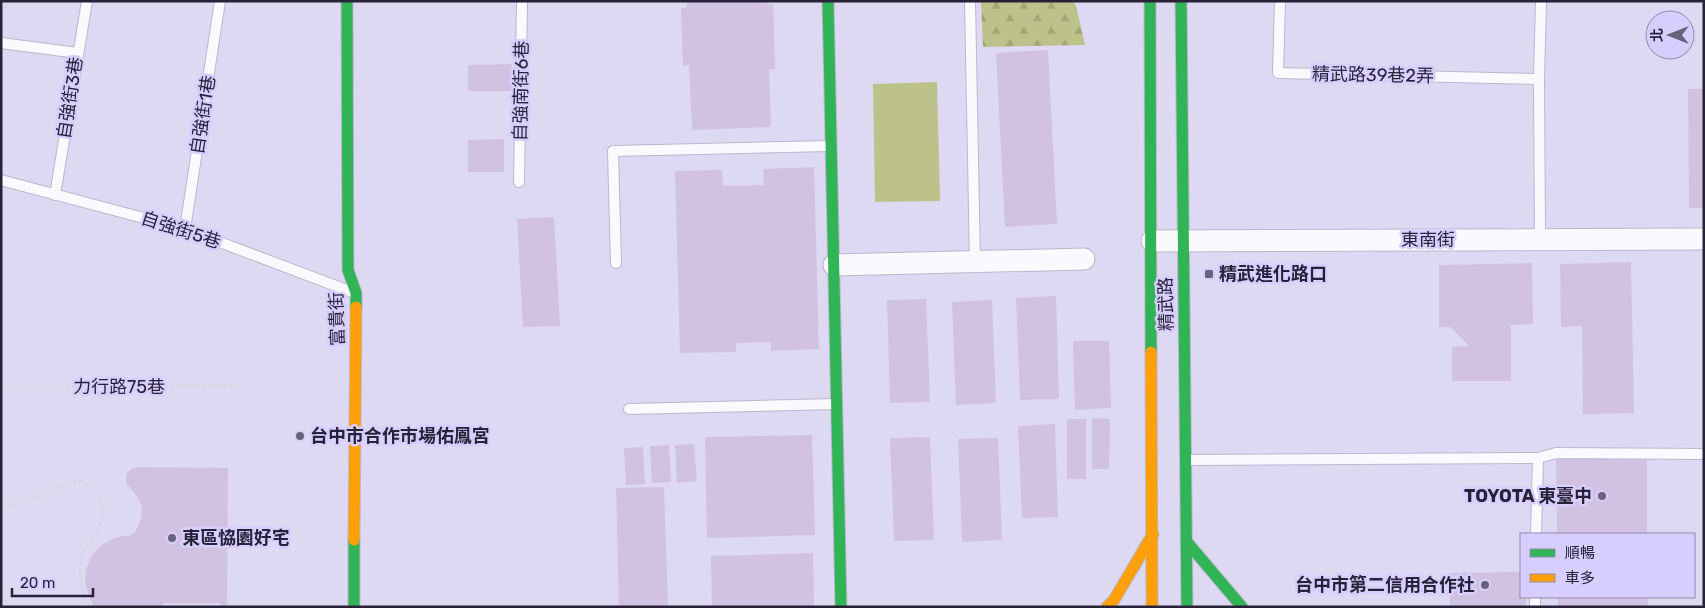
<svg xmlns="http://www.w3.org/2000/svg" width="1705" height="608" font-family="Rubik,'Noto Sans TC',sans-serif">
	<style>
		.forest { fill: url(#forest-firs) }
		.park { fill: #bdc18a }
		.building { fill: #d1c2e1 }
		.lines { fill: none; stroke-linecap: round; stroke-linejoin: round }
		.lane-casing { stroke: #bbb7cd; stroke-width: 12 }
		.street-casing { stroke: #bbb7cd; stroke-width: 23 }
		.fast-casing { stroke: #bbb7cd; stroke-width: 13 }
		.slow-casing { stroke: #bbb7cd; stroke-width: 13 }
		.path { stroke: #d8d6df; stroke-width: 3; stroke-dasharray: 4 2.5; stroke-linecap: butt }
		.lane { stroke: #faf9fd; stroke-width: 10 }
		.street { stroke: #faf9fd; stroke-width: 21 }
		.fast { stroke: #30b455; stroke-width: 11 }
		.slow { stroke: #ff9f0a; stroke-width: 11 }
		.poi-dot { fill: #68627a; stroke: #d8cefe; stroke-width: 2 }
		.labels { text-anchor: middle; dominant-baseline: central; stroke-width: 5; stroke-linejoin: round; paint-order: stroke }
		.street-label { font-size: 18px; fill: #282239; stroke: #d8cefe }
		.poi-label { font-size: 18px; font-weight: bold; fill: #282239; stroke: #d8cefe; text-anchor: start }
	</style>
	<defs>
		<pattern id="forest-firs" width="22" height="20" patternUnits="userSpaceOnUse" patternTransform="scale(1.25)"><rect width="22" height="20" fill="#bdc18a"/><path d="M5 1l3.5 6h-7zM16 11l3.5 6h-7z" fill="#a2a678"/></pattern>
	</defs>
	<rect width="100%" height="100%" fill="#ded9f3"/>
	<path class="forest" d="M981 1H1074L1077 10 1085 45 983 47Z"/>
	<path class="park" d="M937 82 940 201 875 202 873 84Z"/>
	<g class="building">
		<path d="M687 1H767V4H773L775 69H769L771 127 692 130 689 65 683 66 681 8H687Z"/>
		<path d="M1048 50 1057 224 1005 227 996 53Z"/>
		<path d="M512 64V91H468V65Z"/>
		<path d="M1688 89H1704V208H1689Z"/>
		<path d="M504 139V172H468V140Z"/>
		<path d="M814 167 819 349 771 351V342L736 343V352L680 353 675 171 722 170 723 186 764 185 763 169Z"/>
		<path d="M554 217 560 326 523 327 517 219Z"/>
		<path d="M1631 262 1634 413 1583 414 1582 326 1561 327 1560 264Z"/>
		<path d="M1532 263 1533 324 1511 325V381H1452V347L1469 346 1450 327H1439V265Z"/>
		<path d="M1056 296 1059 399 1020 400 1016 298Z"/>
		<path d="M926 299 930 402 890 403 887 300Z"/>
		<path d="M992 300 996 403 956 405 952 302Z"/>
		<path d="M1073 341H1109L1111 408 1075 410Z"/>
		<path d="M1092 418 1110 419 1109 469H1092Z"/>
		<rect x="1067" y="419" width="19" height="60"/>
		<path d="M1055 424 1058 517 1022 518 1018 426Z"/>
		<path d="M812 435 815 535 707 538 705 437Z"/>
		<path d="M930 437 934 540 894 541 890 438Z"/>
		<path d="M998 438 1002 540 962 542 958 439Z"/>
		<path d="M694 444 697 481 677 483 675 445Z"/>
		<path d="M669 445 671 482 652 483 650 446Z"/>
		<path d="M643 447 645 484 626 485 624 448Z"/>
		<path d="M1647 457V534H1557L1556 458Z"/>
		<path d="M140 467 228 468 227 607H220V603H164L161 607H96L93 605 88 593 85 582 86 569 91 557 99 547 110 540 122 536H129L136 531 141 519 142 507 138 498 126 483V474L131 469Z"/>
		<path d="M664 487 668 607H619L616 488Z"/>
		<path d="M813 553 814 607H712L711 556Z"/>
		<path d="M1521 572V597H1526V607H1450L1449 573Z"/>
		<rect x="1558" y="597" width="90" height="10"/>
	</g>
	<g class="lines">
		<g class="lane-casing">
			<g id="lane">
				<path d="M970 1 975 262"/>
				<path d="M1280 1 1278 73 1539 79"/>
				<path d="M1 43 78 53"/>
				<path d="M1 180 185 229 352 292"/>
				<path d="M519 182 522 1"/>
				<path d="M55 195 87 1"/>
				<path d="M185 229 220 1"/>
				<path d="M1540 240 1539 79 1541 1"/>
				<path d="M616 263 613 151 830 146"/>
				<path d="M629 409 836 404"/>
				<path d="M1187 460 1538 458 1556 453 1704 454"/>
				<path d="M1536 534 1538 458"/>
				<path d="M1535 607V597"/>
			</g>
		</g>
		<g class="street-casing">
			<g id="street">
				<path d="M1152 241 1704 239"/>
				<path d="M834 265 1084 259"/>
			</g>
		</g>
		<g class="fast-casing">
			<g id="fast">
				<path d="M347 1 348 270 356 293V307"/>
				<path d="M828 1 841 607"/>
				<path d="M1150 1 1151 352"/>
				<path d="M1181 1 1187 607"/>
				<path d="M1187 542 1242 607"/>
				<path d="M354 607V540"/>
			</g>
		</g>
		<g class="slow-casing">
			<g id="slow">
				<path d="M1151 352 1152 607"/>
				<path d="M354 540 356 307"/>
				<path d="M1107 607 1114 600 1153 534"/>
			</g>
		</g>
		<g class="path">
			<path d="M1 387 237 386"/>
			<path d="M1 500 14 506 78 480C107 492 108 511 94 537 91 542 85 547 83 553 76 569 83 591 89 607"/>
		</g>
		<use href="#lane" class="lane"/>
		<use href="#street" class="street"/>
		<use href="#fast" class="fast"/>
		<use href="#slow" class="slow"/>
	</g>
	<g class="poi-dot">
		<rect x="1204" y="269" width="10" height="10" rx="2.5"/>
		<circle cx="300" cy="436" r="5"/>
		<circle cx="1602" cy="496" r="5"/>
		<circle cx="172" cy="538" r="5"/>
		<circle cx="1485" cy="585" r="5"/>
	</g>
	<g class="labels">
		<g class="street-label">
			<text transform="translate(1373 75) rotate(1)">精武路39巷2弄</text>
			<text transform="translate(521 91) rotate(-89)">自強南街6巷</text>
			<text transform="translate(70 98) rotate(-81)">自強街3巷</text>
			<text transform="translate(203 115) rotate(-81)">自強街1巷</text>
			<text transform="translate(181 230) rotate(18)">自強街5巷</text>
			<text x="1428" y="240">東南街</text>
			<text transform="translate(1166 304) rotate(-91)">精武路</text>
			<text transform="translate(337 319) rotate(-92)">富貴街</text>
			<text x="119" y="387">力行路75巷</text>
		</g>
		<g class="poi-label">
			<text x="1219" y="274">精武進化路口</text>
			<text x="310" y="436">台中市合作市場佑鳳宮</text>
			<text x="1592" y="496" text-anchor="end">TOYOTA 東臺中</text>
			<text x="182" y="538">東區恊園好宅</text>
			<text x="1475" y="585" text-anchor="end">台中市第二信用合作社</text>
		</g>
	</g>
	<rect width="1705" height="608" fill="none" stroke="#282239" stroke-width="5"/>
	<rect x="1520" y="533" width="175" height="65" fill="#d8cefe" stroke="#9289af"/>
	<rect x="1530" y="549" width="25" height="8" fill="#30b455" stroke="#9289af"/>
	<text x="1565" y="558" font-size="15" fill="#282239">順暢</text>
	<rect x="1530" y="574" width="25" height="8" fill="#ff9f0a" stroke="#9289af"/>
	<text x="1565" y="583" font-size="15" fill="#282239">車多</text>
	<g transform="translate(1670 35) rotate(270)"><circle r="24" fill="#d8cefe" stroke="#9289af"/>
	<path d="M0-4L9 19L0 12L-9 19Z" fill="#68627a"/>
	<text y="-8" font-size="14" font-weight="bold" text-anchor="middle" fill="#282239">北</text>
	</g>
	<path d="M12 588v8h81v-8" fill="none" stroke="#282239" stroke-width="2.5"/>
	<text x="20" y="588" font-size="15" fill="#282239" stroke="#d8cefe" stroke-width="4" paint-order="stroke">20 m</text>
</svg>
